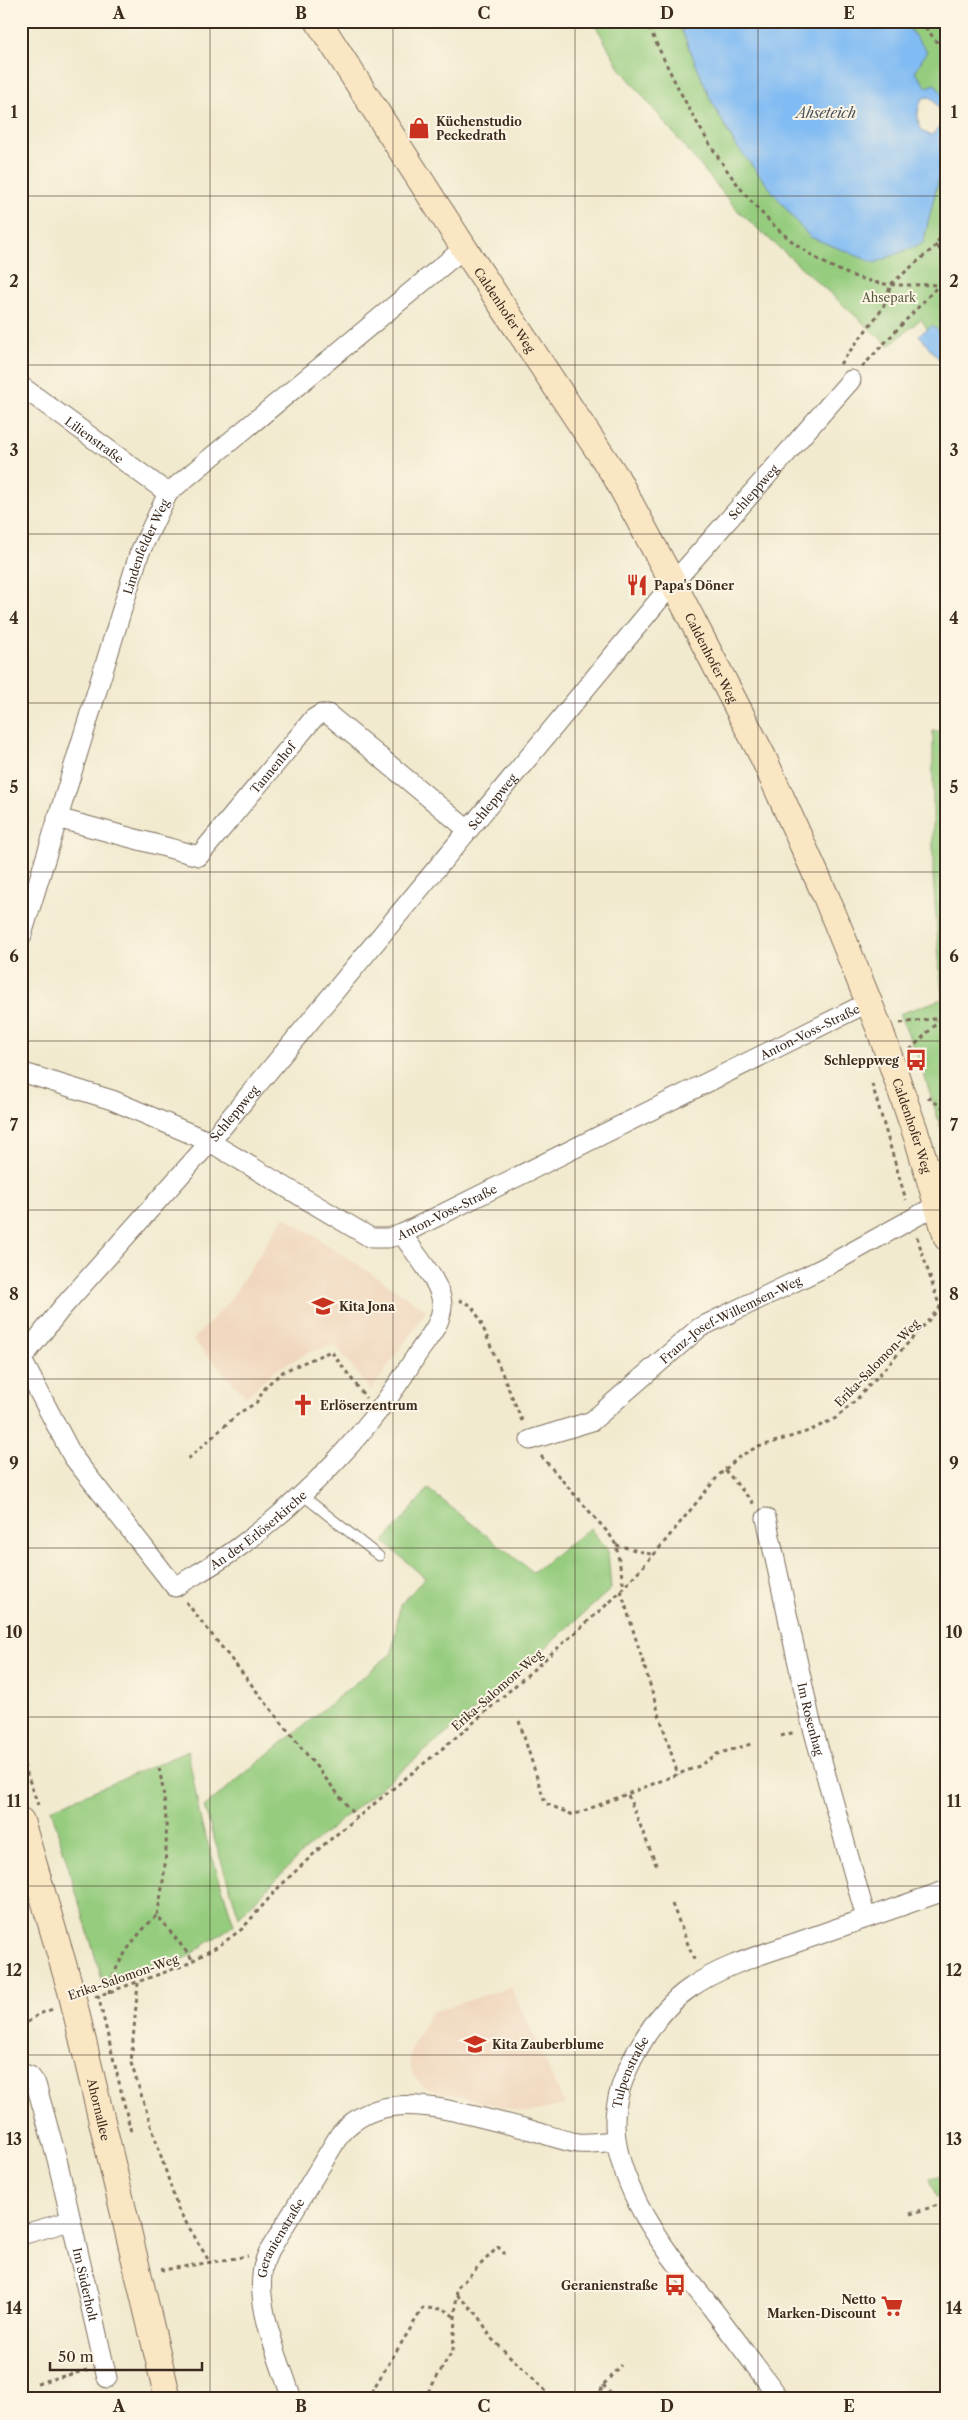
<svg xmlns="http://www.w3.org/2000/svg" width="968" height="2420" font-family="'Libre Caslon Text',serif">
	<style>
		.built { fill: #f0d6bc }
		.green { fill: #95cc7e; stroke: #687b4e }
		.water { fill: #81bbf3; stroke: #5e7288; fill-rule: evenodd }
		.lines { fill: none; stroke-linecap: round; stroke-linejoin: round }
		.lane-casing { stroke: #7b6d5c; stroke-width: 11 }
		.street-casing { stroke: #7b6d5c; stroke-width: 21 }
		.secondary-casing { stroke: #7b6d5c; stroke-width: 28 }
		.path { stroke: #7b6d5c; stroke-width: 3; stroke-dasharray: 4 4; stroke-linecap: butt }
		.lane { stroke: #fff; stroke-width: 9 }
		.street { stroke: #fff; stroke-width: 19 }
		.secondary { stroke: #fbe6c4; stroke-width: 26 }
		.grid { fill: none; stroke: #3b2a1e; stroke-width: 1; stroke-opacity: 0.55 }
		.labels { text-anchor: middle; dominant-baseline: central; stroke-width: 4; stroke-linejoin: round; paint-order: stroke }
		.poi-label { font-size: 12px; font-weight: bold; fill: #3b2a1e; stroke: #fcf5e5; text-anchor: start }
		.park-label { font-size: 12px; fill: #565b3b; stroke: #fcf5e5 }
		.street-label { font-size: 12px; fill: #3b2a1e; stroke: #fcf5e5 }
		.water-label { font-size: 14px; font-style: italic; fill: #50565e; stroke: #fcf5e5 }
		.neatline { fill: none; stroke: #3b2a1e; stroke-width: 2 }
		.grid-label { font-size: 16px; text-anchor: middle; font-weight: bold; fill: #3b2a1e }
	</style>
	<rect width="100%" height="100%" fill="#fcf5e5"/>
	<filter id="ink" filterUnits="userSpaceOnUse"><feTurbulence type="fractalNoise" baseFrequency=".02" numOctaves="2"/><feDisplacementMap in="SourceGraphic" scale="10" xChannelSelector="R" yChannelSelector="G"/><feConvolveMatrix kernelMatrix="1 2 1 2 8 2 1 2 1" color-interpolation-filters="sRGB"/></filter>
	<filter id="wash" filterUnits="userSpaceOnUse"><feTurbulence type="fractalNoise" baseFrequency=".0096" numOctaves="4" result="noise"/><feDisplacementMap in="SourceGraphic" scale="20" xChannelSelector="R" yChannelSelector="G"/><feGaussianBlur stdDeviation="1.12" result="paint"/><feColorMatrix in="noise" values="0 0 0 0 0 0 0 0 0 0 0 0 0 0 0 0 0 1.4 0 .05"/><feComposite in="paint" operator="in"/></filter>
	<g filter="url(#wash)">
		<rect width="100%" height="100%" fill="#f1eacf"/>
		<g class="built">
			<path d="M284 1216 427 1310 371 1391 335 1345 309 1352 275 1370 246 1397 193 1340 228 1303Z"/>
			<path d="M511 1987 565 2105 528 2113 425 2088 415 2078 410 2066V2051L431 2012Z"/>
		</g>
		<g class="green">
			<path d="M593 21H678L710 98 734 143 923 243 947 144V359L921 319 889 346 737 210 619 67Z"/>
			<path d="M903 21H947V100L935 85 927 88 915 72Z"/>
			<path d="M933 731H947V1148L920 1061 899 1014 942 999 933 876Z"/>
			<path d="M428 1489 533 1572 590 1528 608 1551 611 1589 486 1701 306 1849 239 1917 204 1807 392 1653 400 1605 425 1578 384 1542Z"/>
			<path d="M188 1751 201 1822 234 1925 185 1958 104 1986 51 1809Z"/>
			<path d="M947 2174V2194L936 2197 930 2178Z"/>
		</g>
		<g class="water">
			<path d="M678 21H903L927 51 915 72 927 87 935 84 947 100V144L923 243 875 263 810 237 799 225 734 143 710 98ZM930 97C942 108 947 125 931 135 914 132 916 108 923 98Z"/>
			<path d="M933 325 947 342V369L919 335Z"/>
		</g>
	</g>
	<g filter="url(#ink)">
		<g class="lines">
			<g class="lane-casing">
				<path id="lane" d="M301 1494 379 1556"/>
			</g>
			<g class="street-casing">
				<g id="street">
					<path id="s1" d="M21 386 168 493"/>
					<path id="s2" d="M57 818 199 856 313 719 321 714H328L468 830"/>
					<path id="s3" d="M21 938 139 554 168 493 464 248"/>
					<path id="s4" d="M21 1072 112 1100 210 1142 371 1238H388L402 1234 869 1002"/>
					<path id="s5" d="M21 1360 61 1309 210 1142 673 583 851 380"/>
					<path id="s6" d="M22 1360 73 1457 175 1587C196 1574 219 1562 239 1547 308 1496 371 1430 416 1356 426 1340 441 1326 442 1306 443 1284 414 1253 402 1234"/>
					<path id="s7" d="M530 1440 592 1421 699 1328 823 1268 937 1205"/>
					<path id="s8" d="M766 1518 810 1718 866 1918"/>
					<path id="s9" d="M21 2073 30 2076 36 2084 57 2159 107 2378"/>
					<path d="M21 2235 70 2221"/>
					<path id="s10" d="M292 2399C279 2358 248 2292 268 2253L340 2134C376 2093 428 2105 475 2116 494 2121 514 2125 534 2131 548 2135 563 2141 578 2143 590 2144 604 2142 616 2141"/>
					<path id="s11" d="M780 2399C757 2368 734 2337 711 2307 685 2275 657 2241 638 2204 626 2179 615 2152 615 2124 614 2079 653 2013 690 1988 720 1967 757 1956 792 1944 843 1926 895 1908 947 1890"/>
				</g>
			</g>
			<g class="secondary-casing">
				<g id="secondary">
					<path id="s12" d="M318 21 464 248 616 477 673 583 763 757 827 899 880 1030 918 1140 947 1238"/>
					<path id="s13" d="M21 1821 71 1991 168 2399"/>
				</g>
			</g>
			<g class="path">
				<path d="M646 21C692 121 757 255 874 282 895 287 918 284 939 285L947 280"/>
				<path d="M920 21 947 54"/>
				<path d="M947 208 937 245 947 262"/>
				<path d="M840 364 883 308 891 284 937 245"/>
				<path d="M862 367 938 286"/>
				<path d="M900 1023 941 1018 947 1012"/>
				<path d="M910 1050 941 1019"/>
				<path d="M872 1084 906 1200"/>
				<path d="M928 1097 947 1111"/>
				<path d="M917 1237 947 1329"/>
				<path d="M459 1300 471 1305 479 1318 523 1423"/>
				<path d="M541 1456 610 1535 616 1545 624 1587"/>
				<path d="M188 1459 239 1413 256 1403 267 1385 284 1371 331 1351 366 1398"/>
				<path d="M725 1470 754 1504"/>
				<path d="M616 1545 654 1555"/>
				<path d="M621 1591 678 1775"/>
				<path d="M186 1602 357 1818"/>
				<path d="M519 1721 545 1803 573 1815 699 1766 717 1754 751 1744"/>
				<path d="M781 1736 795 1732"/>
				<path d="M21 1757 38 1805"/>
				<path d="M159 1768C170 1821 168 1863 157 1915L193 1960"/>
				<path d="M628 1795 657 1867"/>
				<path d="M672 1904 695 1962"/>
				<path d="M138 1983 131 2063 178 2209 209 2261"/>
				<path d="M109 1993C113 1964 136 1935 157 1915"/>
				<path d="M98 1995 131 2132"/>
				<path d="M95 1997 185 1965 220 1945 242 1929 279 1887 321 1847 465 1730 612 1600 657 1551 719 1475 740 1456 755 1448 809 1431 836 1418 857 1399 947 1300"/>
				<path d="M21 2027 39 2014 53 2009"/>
				<path d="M910 2214 947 2202"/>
				<path d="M162 2267 163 2270 248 2256"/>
				<path d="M457 2295 479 2316 491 2338 554 2399"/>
				<path d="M37 2383 87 2370"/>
				<path d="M603 2385 617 2399"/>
				<path d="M367 2399 423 2308 443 2309 455 2317"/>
				<path d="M424 2399 453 2350 457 2288 498 2247 505 2254"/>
				<path d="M598 2399 603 2385 621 2365"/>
			</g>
			<use href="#lane" class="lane"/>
			<use href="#street" class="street"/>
			<use href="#secondary" class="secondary"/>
		</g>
	</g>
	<path class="grid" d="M210 21V2399M393 21V2399M575 21V2399M758 21V2399M21 196H947M21 365H947M21 534H947M21 703H947M21 872H947M21 1041H947M21 1210H947M21 1379H947M21 1548H947M21 1717H947M21 1886H947M21 2055H947M21 2224H947"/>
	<defs>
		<g id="shop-bare" transform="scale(1.725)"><path d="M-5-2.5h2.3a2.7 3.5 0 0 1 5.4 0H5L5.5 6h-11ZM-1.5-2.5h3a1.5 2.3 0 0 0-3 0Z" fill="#c8321e" stroke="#fcf5e5" stroke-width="2.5" paint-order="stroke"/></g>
		<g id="restaurant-bare" transform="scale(1.725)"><path d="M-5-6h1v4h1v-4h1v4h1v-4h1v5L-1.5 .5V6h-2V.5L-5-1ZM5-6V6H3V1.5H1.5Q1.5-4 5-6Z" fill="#c8321e" stroke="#fcf5e5" stroke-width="2.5" paint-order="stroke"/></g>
		<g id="bus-bare" transform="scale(1.725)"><path d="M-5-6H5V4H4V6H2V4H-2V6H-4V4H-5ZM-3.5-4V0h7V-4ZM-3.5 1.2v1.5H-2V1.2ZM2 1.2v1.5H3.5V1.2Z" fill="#c8321e" stroke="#fcf5e5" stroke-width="2.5" paint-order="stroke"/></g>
		<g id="school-bare" transform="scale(1.725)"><path d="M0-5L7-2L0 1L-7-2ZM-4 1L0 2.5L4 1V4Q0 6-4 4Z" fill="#c8321e" stroke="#fcf5e5" stroke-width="2.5" paint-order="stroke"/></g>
		<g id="church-bare" transform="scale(1.725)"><path d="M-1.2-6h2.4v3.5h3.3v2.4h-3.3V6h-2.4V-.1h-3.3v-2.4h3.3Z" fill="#c8321e" stroke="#fcf5e5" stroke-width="2.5" paint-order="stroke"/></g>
		<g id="supermarket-bare" transform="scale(1.725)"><path d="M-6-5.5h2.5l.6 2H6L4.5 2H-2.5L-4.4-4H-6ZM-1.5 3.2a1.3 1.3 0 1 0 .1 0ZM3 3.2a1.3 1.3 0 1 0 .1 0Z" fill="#c8321e" stroke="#fcf5e5" stroke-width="2.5" paint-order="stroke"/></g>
	</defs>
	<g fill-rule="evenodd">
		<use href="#shop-bare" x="419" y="128"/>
		<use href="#restaurant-bare" x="637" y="585"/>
		<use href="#bus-bare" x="916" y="1060"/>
		<use href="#school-bare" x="323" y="1306"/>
		<use href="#church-bare" x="303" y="1405"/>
		<use href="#school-bare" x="475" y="2044"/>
		<use href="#bus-bare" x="675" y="2285"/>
		<use href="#supermarket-bare" x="892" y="2306"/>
	</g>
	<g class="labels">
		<g class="poi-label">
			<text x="436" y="121">Küchenstudio<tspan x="436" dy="14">Peckedrath</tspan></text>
			<text x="654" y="585">Papa's Döner</text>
			<text x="899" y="1060" text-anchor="end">Schleppweg</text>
			<text x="339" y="1306">Kita Jona</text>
			<text x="320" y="1405">Erlöserzentrum</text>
			<text x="492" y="2044">Kita Zauberblume</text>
			<text x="658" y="2285" text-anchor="end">Geranienstraße</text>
			<text x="876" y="2299" text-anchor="end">Netto<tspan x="876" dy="14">Marken-Discount</tspan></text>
		</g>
		<g class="park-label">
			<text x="889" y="297">Ahsepark</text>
		</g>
		<g class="street-label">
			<text stroke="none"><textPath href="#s12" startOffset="344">Caldenhofer Weg</textPath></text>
			<text stroke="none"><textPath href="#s1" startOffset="91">Lilienstraße</textPath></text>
			<text stroke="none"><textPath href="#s5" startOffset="1136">Schleppweg</textPath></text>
			<text stroke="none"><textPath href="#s3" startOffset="411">Lindenfelder Weg</textPath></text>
			<text stroke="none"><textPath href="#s12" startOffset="749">Caldenhofer Weg</textPath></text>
			<text stroke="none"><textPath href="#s2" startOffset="262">Tannenhof</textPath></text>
			<text stroke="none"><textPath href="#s5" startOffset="731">Schleppweg</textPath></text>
			<text stroke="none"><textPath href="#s4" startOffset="876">Anton-Voss-Straße</textPath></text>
			<text stroke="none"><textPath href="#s5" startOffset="326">Schleppweg</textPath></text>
			<text stroke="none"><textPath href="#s12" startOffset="1259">Caldenhofer Weg</textPath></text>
			<text stroke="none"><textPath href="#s4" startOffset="471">Anton-Voss-Straße</textPath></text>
			<text stroke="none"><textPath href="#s7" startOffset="238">Franz-Josef-Willemsen-Weg</textPath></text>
			<text transform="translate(877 1363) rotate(-46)">Erika-Salomon-Weg</text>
			<text stroke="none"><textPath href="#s6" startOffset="376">An der Erlöserkirche</textPath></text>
			<text transform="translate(497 1690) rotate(-41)">Erika-Salomon-Weg</text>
			<text stroke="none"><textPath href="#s8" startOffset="206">Im Rosenhag</textPath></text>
			<text transform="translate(123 1977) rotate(-19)">Erika-Salomon-Weg</text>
			<text stroke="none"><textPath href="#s11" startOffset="380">Tulpenstraße</textPath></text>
			<text stroke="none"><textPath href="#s13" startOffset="299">Ahornallee</textPath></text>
			<text stroke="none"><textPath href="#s10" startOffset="170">Geranienstraße</textPath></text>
			<text stroke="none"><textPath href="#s9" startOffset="226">Im Süderholt</textPath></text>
		</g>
		<g class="water-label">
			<text x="826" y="113">Ahseteich</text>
		</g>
	</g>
	<rect width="968" height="2420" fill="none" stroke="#fcf5e5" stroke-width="55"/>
	<path d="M50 2362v8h152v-8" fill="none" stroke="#3b2a1e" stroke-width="2.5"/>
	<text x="58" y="2362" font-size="15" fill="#3b2a1e" stroke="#fcf5e5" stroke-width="4" paint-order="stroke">50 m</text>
	<rect x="28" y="28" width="912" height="2364" class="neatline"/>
	<g class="grid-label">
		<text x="119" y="19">A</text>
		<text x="301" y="19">B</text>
		<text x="484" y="19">C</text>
		<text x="667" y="19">D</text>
		<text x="849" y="19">E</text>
		<text x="14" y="118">1</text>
		<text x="954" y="118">1</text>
		<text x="14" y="287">2</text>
		<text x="954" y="287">2</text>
		<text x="14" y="456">3</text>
		<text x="954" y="456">3</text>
		<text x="14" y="624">4</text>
		<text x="954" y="624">4</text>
		<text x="14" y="793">5</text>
		<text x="954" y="793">5</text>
		<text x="14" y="962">6</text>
		<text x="954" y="962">6</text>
		<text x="14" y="1131">7</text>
		<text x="954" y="1131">7</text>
		<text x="14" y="1300">8</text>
		<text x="954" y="1300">8</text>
		<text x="14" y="1469">9</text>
		<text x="954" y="1469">9</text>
		<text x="14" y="1638">10</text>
		<text x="954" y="1638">10</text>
		<text x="14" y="1807">11</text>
		<text x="954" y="1807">11</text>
		<text x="14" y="1976">12</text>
		<text x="954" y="1976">12</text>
		<text x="14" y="2145">13</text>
		<text x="954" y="2145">13</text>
		<text x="14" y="2314">14</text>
		<text x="954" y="2314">14</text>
		<text x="119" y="2412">A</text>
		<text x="301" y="2412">B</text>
		<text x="484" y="2412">C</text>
		<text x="667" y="2412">D</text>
		<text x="849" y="2412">E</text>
	</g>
</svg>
